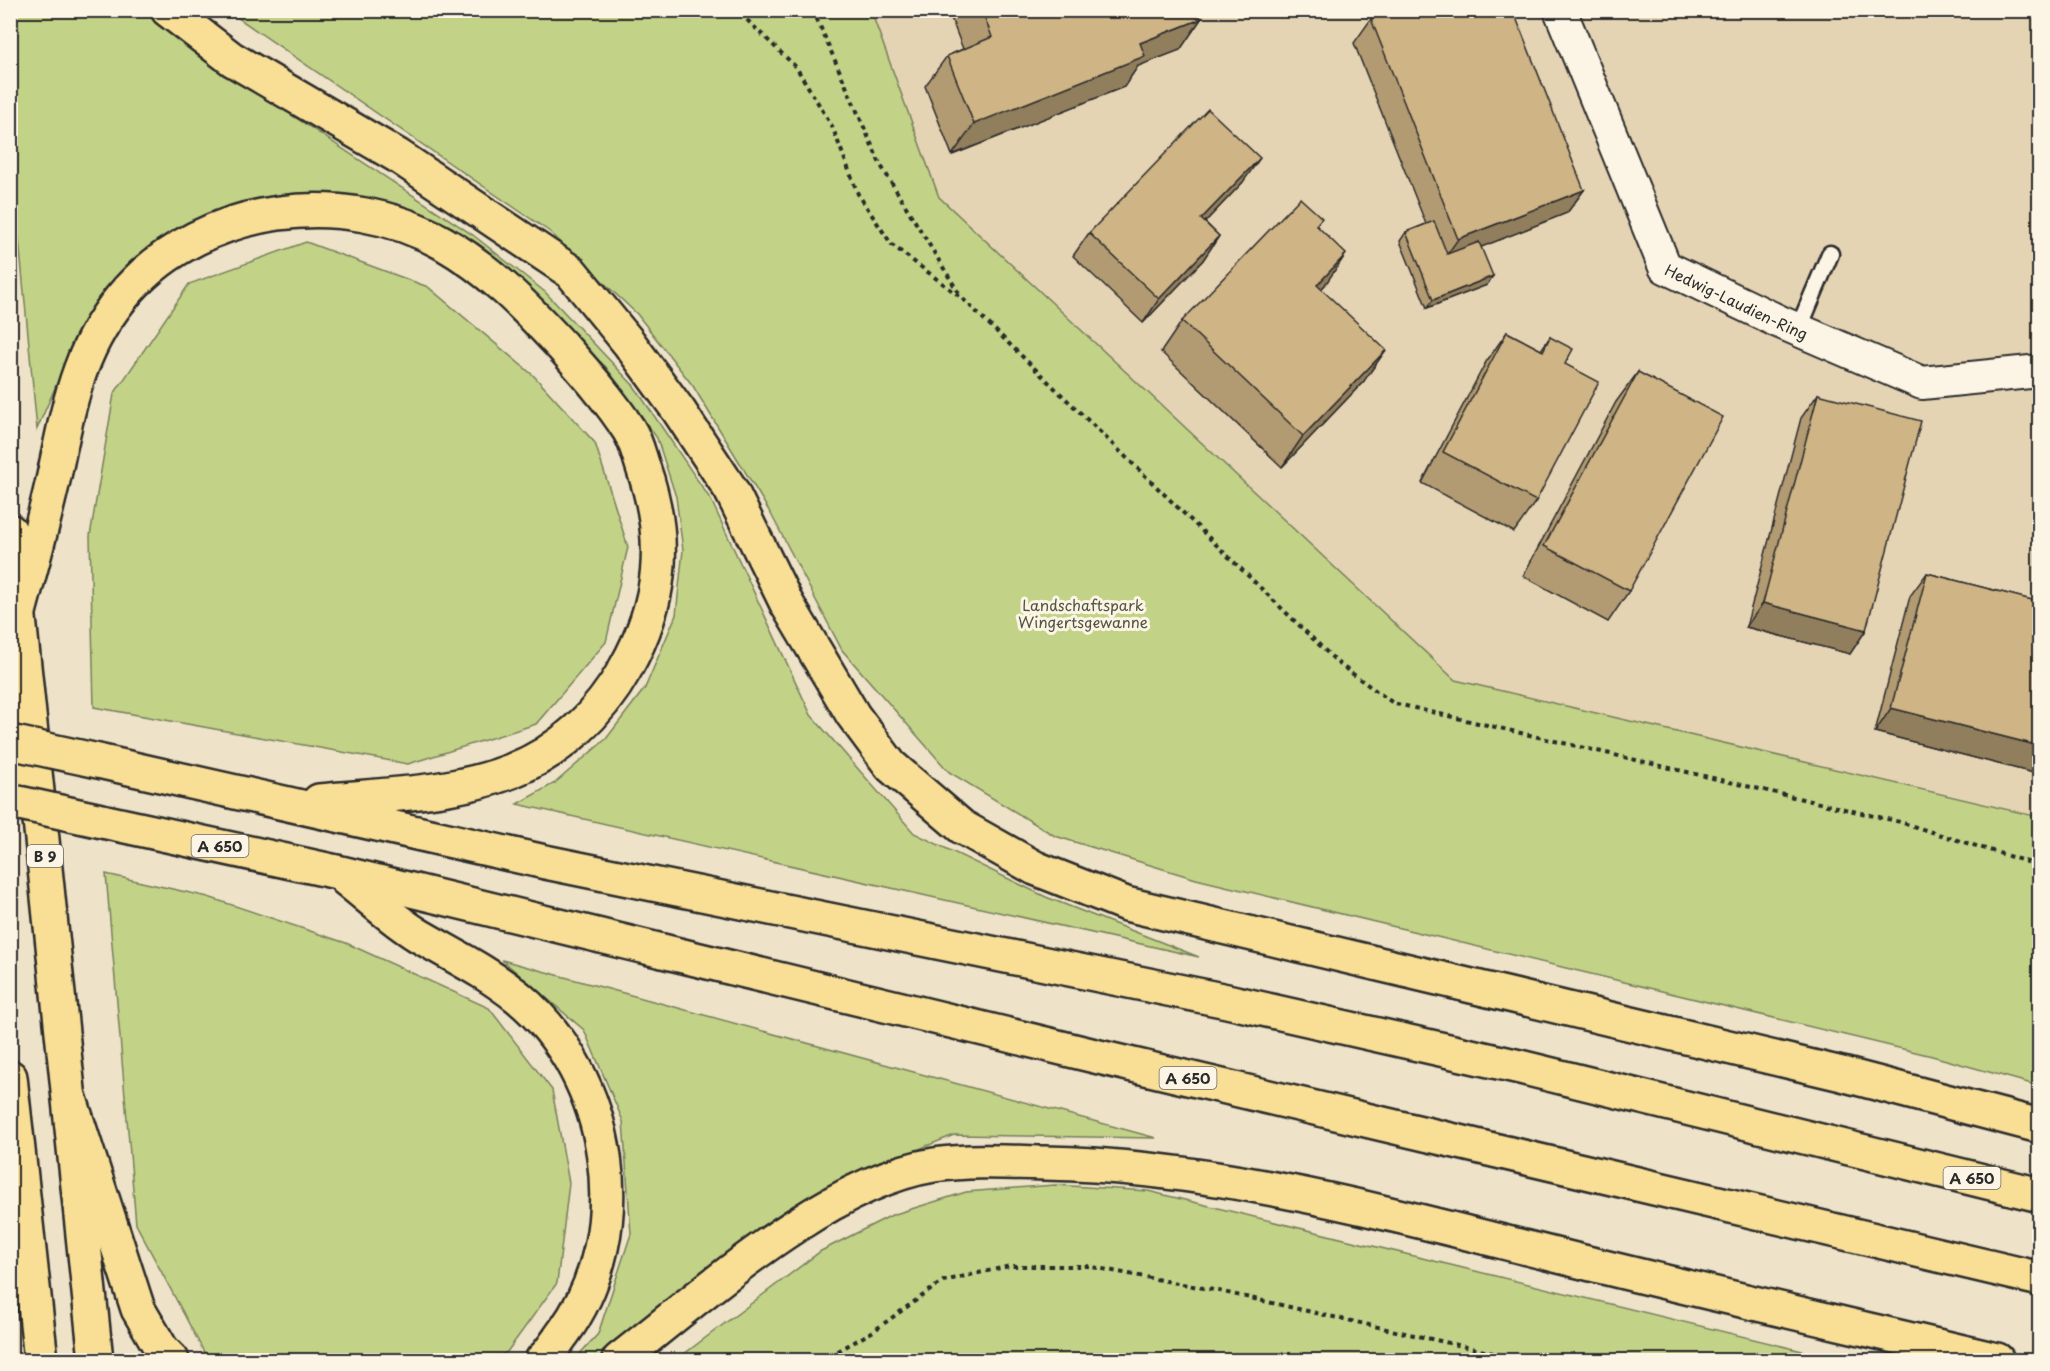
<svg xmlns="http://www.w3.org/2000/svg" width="2050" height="1371" font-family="'Playpen Sans',sans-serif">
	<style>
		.built { fill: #e5d4b4 }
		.green { fill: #c2d388; stroke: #767f5a; stroke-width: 1.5 }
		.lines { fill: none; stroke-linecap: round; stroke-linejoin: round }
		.service-casing { stroke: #2b2b2b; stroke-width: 21 }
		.minor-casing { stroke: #2b2b2b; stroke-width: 36 }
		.trunk-casing { stroke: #2b2b2b; stroke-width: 38 }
		.motorway-casing { stroke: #2b2b2b; stroke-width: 38 }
		.path { stroke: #2b2b2b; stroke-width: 4; stroke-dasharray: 4.5 4.5; stroke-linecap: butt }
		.service { stroke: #fcf5e5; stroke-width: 16 }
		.minor { stroke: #fcf5e5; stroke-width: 32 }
		.trunk { stroke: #f9df96; stroke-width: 33 }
		.motorway { stroke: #f9df96; stroke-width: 33 }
		.motorway-bridge-casing { stroke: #2b2b2b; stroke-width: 38; stroke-linecap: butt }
		.motorway-bridge { stroke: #f9df96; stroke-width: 33 }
		.wall { fill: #b29b72; stroke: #2b2b2b; stroke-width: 1.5 }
		.shaded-wall { fill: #917e5d; stroke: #2b2b2b; stroke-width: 1.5 }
		.building { fill: #cfb485; stroke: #2b2b2b; stroke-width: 1.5 }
		.labels { text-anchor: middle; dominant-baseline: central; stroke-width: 6; stroke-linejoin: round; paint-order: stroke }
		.shield { fill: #fcf5e5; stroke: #6a6863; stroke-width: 1.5 }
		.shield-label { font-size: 14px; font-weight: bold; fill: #2b2b2b }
		.street-label { font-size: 15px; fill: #2b2b2b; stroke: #fcf5e5 }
		.park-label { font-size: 15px; fill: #515542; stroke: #fcf5e5 }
	</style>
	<rect width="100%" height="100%" fill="#eee2c8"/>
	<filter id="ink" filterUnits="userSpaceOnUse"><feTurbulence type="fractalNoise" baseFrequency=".0167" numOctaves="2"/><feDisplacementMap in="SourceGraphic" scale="12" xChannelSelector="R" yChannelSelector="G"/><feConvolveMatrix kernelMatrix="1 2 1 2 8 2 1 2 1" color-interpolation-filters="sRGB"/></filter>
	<g filter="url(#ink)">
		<path class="built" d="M871 11H2039V817L1455 680 939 197Z"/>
		<g class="green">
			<path d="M10 11H146L207 59 473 235 545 292 634 386 711 500 811 715 914 833 1046 897 1199 957 517 804 555 783 606 739 645 688 676 615 683 550 676 497 657 438 606 367 482 253 415 213 336 194 245 203 175 233 120 275 85 319 37 429 11 155Z"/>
			<path d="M228 11H871L939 197 1455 680 2039 817V1086L1932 1056 1196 879 1055 836 949 772 842 650 771 514 693 386 637 314 550 232Z"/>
			<path d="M306 242 428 287 534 376 595 443 628 547 606 642 536 724 408 764 94 707 90 536 114 394 189 284Z"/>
			<path d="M106 874 208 897 346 943 489 1008 552 1090 569 1183 557 1283 507 1352 492 1360H220L204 1352 136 1224Z"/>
			<path d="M502 960 1156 1138 954 1135 864 1171 741 1248 597 1360H574L598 1334 631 1234 623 1121 584 1030Z"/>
			<path d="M1055 1185 1148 1191 1839 1360H676L821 1251 892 1215 966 1192Z"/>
		</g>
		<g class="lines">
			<g class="service-casing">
				<path id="service" d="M1798 330 1830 254"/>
			</g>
			<g class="minor-casing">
				<g id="minor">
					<path id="s1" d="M1560 10 1665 267 1780 322 1922 383 2040 371"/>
				</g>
			</g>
			<g class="trunk-casing">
				<g id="trunk">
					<path d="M10 531 96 1360"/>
					<path d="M10 1077 41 1360"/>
				</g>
			</g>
			<g class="motorway-casing">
				<g id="motorway">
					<path d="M168 10 232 59 398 156 571 272 629 343 679 411 731 490 787 604 853 715 891 766 962 827 1035 868 1126 904 1842 1074 2040 1126"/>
					<path d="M19 612C31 567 44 521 54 476 69 405 78 346 128 290 205 204 344 187 443 243 489 269 526 307 561 345 585 372 610 400 629 430 636 441 639 455 643 467 668 539 663 602 625 669 600 714 560 752 511 771 454 794 380 795 319 801"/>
					<path d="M98 761 545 862 1227 1001 1520 1067 2040 1195"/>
					<path d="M102 821 337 872 1099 1057 2040 1279"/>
					<path d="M346 879C369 897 392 919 418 935 452 955 487 972 518 997 613 1076 637 1232 564 1332 557 1341 551 1352 542 1360"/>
					<path d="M70 1099 138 1309 162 1350 172 1360"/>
					<path d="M619 1360C703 1295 826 1182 934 1165 969 1160 1008 1162 1044 1163 1217 1166 1387 1213 1555 1255 1702 1292 1850 1325 1997 1360"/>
				</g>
			</g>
			<g class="path">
				<path d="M732 10 745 18 796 67 832 126 858 194 892 245 962 298 1339 664 1393 703 1900 822 2040 866"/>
				<path d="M813 10 880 164 960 295"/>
				<path d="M822 1360 872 1332 943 1281 1010 1266H1087L1219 1291 1524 1360"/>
			</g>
			<use href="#service" class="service"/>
			<use href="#minor" class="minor"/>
			<use href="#trunk" class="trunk"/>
			<use href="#motorway" class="motorway"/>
			<g class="motorway-bridge-casing">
				<g id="motorway-bridge">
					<path d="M10 742 98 761"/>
					<path d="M10 801 102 821"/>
				</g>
			</g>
			<use href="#motorway-bridge" class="motorway-bridge"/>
		</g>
		<g class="wall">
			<path d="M948 10H1198L1201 19 1180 50 1138 66 1124 87 952 155 925 86 947 56 963 49Z"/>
			<path d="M1371 19 1584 190 1567 213 1481 247 1487 285 1427 308 1400 241 1406 232 1426 224 1354 43Z"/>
			<path d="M1243 182 1205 222 1219 236 1203 260 1143 323 1073 256 1089 233Z"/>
			<path d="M1317 226 1325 285 1321 289 1364 381 1282 467 1161 352 1182 321Z"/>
			<path d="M1507 332 1541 350 1550 337 1565 364 1536 501 1514 532 1422 483 1486 362Z"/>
			<path d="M1638 372 1629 591 1608 622 1523 576 1616 402Z"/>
			<path d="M1818 394 1866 630 1850 654 1746 627 1801 418Z"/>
			<path d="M1927 573 2040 602V770L2037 774 1875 732 1910 596Z"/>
		</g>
		<g class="shaded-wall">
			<path d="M1201 19 1180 50 1138 66 1124 87 952 155 974 124 1140 43Z"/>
			<path d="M1260 158 1243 182 1185 243 1201 219Z"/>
			<path d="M1584 190 1567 213 1441 263 1458 239Z"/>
			<path d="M1219 236 1203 260 1143 323 1159 299Z"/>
			<path d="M1346 254 1325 285 1295 316 1317 285Z"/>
			<path d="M1493 276 1487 285 1427 308 1433 300Z"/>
			<path d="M1386 350 1364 381 1282 467 1303 436Z"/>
			<path d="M1763 603 1866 630 1850 654 1746 627Z"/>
			<path d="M1891 708 2040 746V770L2037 774 1875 732Z"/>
		</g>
		<g class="building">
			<path d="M982 10H1198L1201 19 1140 43 1145 56 974 124 947 56 992 37Z"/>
			<path d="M1393 10H1513L1584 190 1458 239 1371 19Z"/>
			<path d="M1208 109 1260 158 1201 219 1219 236 1159 299 1089 233Z"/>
			<path d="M1300 198 1322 218 1316 225 1346 254 1317 285 1386 350 1303 436 1182 321Z"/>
			<path d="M1434 221 1447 254 1479 242 1493 276 1433 300 1406 232Z"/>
			<path d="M1507 332 1543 351 1550 337 1573 349 1565 364 1599 382 1536 501 1443 452Z"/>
			<path d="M1638 372 1723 417 1629 591 1544 546Z"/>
			<path d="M1818 394 1921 421 1866 630 1763 603Z"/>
			<path d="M1927 573 2040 602V746L1891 708Z"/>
		</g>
	</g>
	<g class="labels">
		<g class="shield">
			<rect x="191.5" y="835" width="57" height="22" rx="4.5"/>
			<rect x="27" y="845" width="36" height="22" rx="4.5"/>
			<rect x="1159.5" y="1067" width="57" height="22" rx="4.5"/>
			<rect x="1943.5" y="1167" width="57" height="22" rx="4.5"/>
		</g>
		<g class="shield-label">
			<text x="220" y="846">A 650</text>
			<text x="45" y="856">B 9</text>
			<text x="1188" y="1078">A 650</text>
			<text x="1972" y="1178">A 650</text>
		</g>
		<g class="street-label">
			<text stroke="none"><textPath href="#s1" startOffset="357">Hedwig-Laudien-Ring</textPath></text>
		</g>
		<g class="park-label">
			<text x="1083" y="604">Landschaftspark<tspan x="1083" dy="17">Wingertsgewanne</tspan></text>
		</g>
	</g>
	<rect width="2050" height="1371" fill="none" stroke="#fcf5e5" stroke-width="36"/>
	<rect x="18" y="18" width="2014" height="1335" fill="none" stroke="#2b2b2b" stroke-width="2" filter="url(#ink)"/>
</svg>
